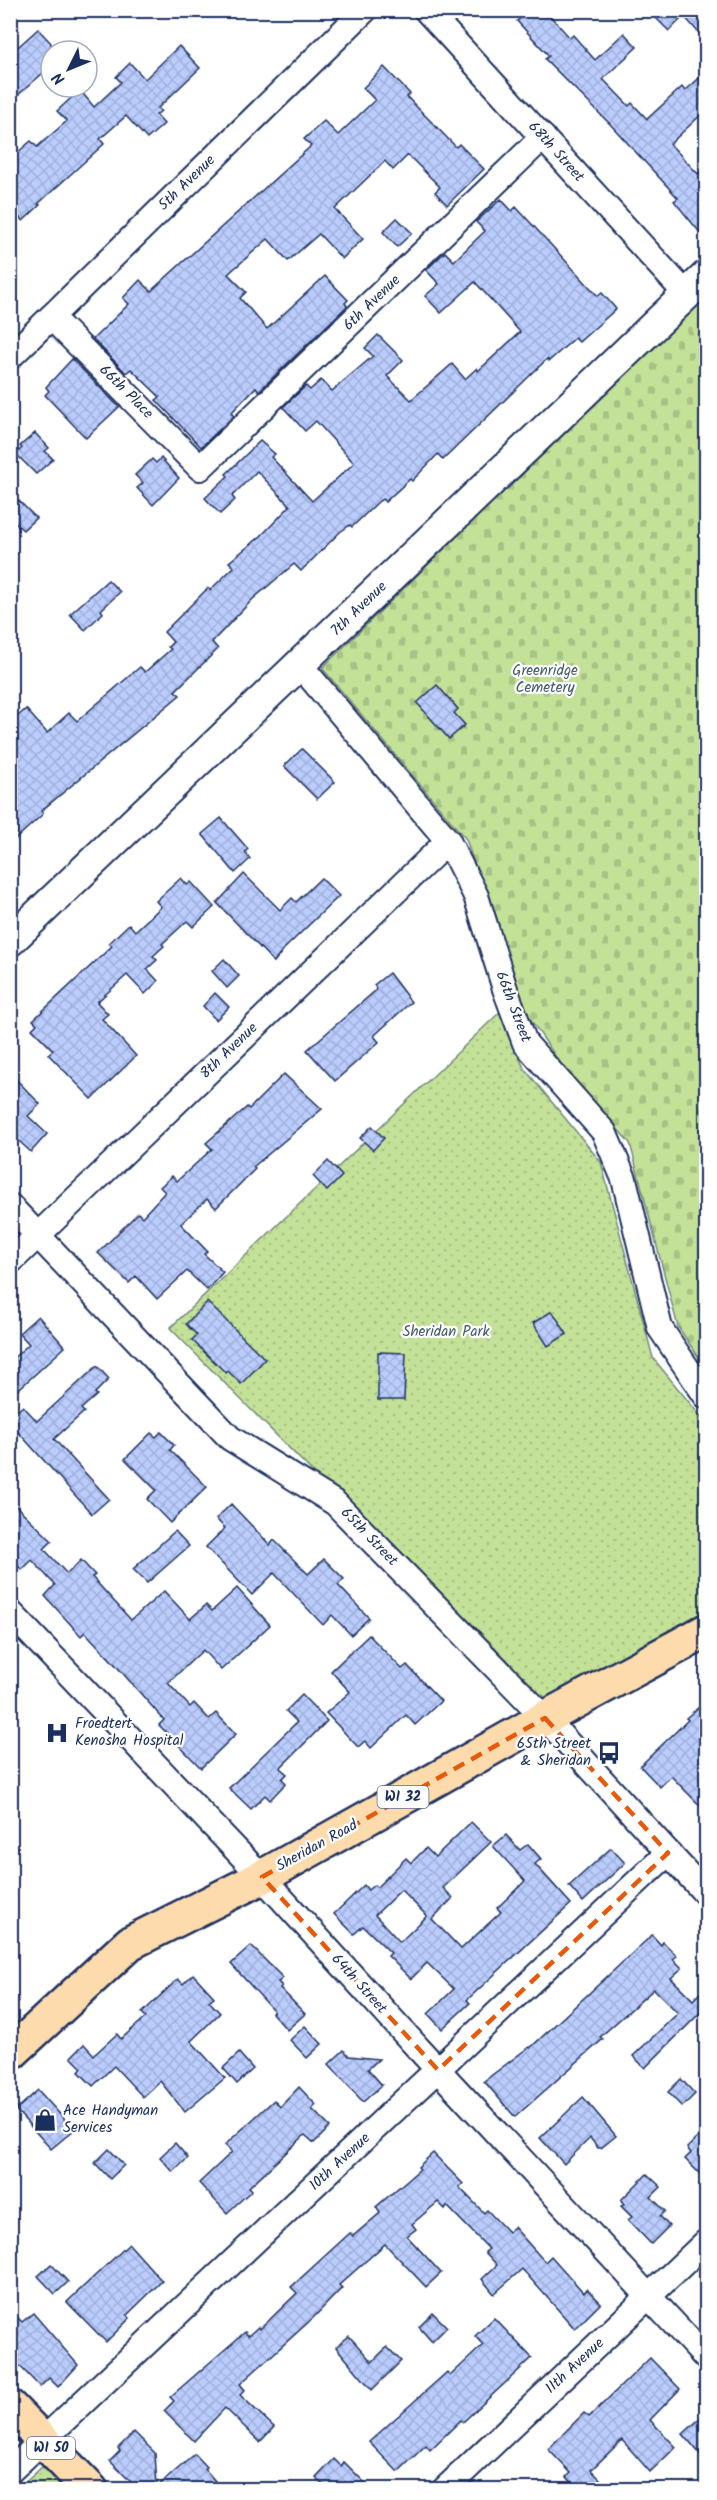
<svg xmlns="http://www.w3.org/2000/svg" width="717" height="2500" font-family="Kalam,sans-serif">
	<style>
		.grass { fill: url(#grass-dots); stroke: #70887b; stroke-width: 1.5 }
		.cemetery { fill: url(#cemetery-stones); stroke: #70887b; stroke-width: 1.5 }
		.building { fill: url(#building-cross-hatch); stroke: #1b2f5e; stroke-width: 1.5; fill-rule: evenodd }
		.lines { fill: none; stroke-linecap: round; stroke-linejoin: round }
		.minor-casing { stroke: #1b2f5e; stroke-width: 28 }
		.tertiary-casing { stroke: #1b2f5e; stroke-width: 34 }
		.primary-casing { stroke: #1b2f5e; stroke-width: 38 }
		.minor { stroke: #fff; stroke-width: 24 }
		.tertiary { stroke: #fff; stroke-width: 30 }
		.primary { stroke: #fddbac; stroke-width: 33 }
		.marked { fill: none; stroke: #e8590c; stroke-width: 4.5; stroke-dasharray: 12 8; stroke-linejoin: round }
		.labels { text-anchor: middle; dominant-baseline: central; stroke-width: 4.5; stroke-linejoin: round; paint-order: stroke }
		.shield { fill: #fff; stroke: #5f6d8e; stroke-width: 1.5 }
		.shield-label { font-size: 14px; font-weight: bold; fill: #1b2f5e }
		.street-label { font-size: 15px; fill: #1b2f5e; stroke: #fff }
		.park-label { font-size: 15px; fill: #455c6c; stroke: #fff }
		.poi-label { font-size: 15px; fill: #1b2f5e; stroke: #fff; text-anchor: start }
	</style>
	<defs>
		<pattern id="grass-dots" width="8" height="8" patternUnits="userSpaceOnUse" patternTransform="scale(1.5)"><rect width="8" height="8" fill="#c4e198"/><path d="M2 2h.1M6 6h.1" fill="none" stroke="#a8c185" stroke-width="1.8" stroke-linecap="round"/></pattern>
		<pattern id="cemetery-stones" width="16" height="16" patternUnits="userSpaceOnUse" patternTransform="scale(1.5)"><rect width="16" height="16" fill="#c4e198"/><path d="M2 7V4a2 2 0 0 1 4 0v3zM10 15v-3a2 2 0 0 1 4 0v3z" fill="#a8c185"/></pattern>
		<pattern id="building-cross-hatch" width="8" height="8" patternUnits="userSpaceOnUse" patternTransform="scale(1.5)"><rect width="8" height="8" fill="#bbcdfd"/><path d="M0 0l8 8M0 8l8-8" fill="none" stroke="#a0b0db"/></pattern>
	</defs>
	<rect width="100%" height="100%" fill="#fff"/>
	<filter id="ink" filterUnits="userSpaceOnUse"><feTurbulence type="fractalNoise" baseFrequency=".0167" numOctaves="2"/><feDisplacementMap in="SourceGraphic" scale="12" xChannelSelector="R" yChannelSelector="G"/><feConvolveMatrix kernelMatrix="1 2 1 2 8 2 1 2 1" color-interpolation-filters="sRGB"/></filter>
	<g filter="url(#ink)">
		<g class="grass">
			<path d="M500 1012 524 1068 601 1162 653 1358 706 1423V1612L543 1704 170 1328Z"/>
			<path d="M44 2465 68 2490H17Z"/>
		</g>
		<path class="cemetery" d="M706 294V1368L678 1327 630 1143 564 1069 522 1007 466 839 322 668Z"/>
		<g class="building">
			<path d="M528 10H545L570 38 573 35 595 60 624 33 637 47 603 79 629 106 632 103 647 119 682 87 685 91 706 72V110L670 144 698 174 706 166V240L674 201 678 198 610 124 545 59 549 56 517 21Z"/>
			<path d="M648 10H706V41L684 16 669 31Z"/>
			<path d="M38 29 51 43V66L10 102V54Z"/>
			<path d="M179 46 200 68 158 108 161 111 156 115 164 124 147 139 126 116 100 139 104 144 38 204 40 205 23 221 10 208V159L31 141 37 147 67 121 57 111 80 90 94 107 121 82 116 77 130 63 145 79Z"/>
			<path d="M384 67 410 94 407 97 456 147 459 144 484 169 447 205 435 192 440 187 408 155 393 170 385 161 335 209 363 239 342 259 319 234 288 261 268 239 228 274 246 292 240 298 267 329 325 276 348 300 345 303 347 306 259 391 256 387 231 413 234 416 201 447 156 400 160 397 131 369 126 373 93 339 129 304 123 298 140 280 151 291 311 146 304 139 324 121 338 135 375 100 363 88Z"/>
			<path d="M501 199 512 211 516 207 598 296 602 293 616 309 579 342 575 338 549 361 547 359 443 460 438 454 412 481 410 479 385 502 383 499 379 501 352 527 350 525 340 532 301 571 294 564 253 599 212 642 218 649 175 691 180 695 41 811 43 814 10 844V723L26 709 47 733 69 713 77 721 140 667 145 672 171 649 168 647 173 642 164 632 208 588 210 590 234 567 229 562 261 536 290 506 257 471 232 496 235 500 220 514 205 498 228 476 226 474 260 441 275 454 271 457 312 501 354 463 316 421 305 431 283 407 306 386 310 390 321 380 332 391 373 356 365 348 378 335 403 360 387 376 411 400 452 364 465 379 477 368 478 371 520 332 475 282 441 313 425 296 439 284 426 270 445 252 454 261 485 231 476 222Z"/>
			<path d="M397 218 412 233 397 247 383 232Z"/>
			<path d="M72 359 119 407 86 438 45 395 49 391 46 387Z"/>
			<path d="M35 433 49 448 45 451 53 459 36 474 16 454 22 448 20 446Z"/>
			<path d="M161 458 179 478 153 505 137 488 143 483 135 475 152 459 156 463Z"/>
			<path d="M10 492 36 518 23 530 10 518Z"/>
			<path d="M108 580 120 592 101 610 103 613 85 630 70 614Z"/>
			<path d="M437 685 458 709 454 713 465 725 449 739 417 703Z"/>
			<path d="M302 749 335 782 317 799 284 766Z"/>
			<path d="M221 818 248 849 245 852 250 859 235 873 202 834Z"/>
			<path d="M244 874 280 910 292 898 296 902 321 878 339 896 284 949 274 962 217 903Z"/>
			<path d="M181 878 187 885 191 882 214 907 193 927 187 921 162 944 164 946 153 956 157 960 147 969 158 981 145 994 127 975 97 1002 108 1014 102 1019 136 1056 92 1099 48 1054 53 1050 32 1029 37 1024 33 1020 112 946 109 943 129 924 135 931 161 907 156 901Z"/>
			<path d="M224 959 239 976 227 988 212 971Z"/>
			<path d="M389 973 411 1002 377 1033 374 1036 379 1042 335 1081 307 1050 375 991 376 988 374 985Z"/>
			<path d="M215 993 229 1007 216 1020 203 1006Z"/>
			<path d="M10 1073 40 1104 28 1116 47 1134 31 1152 10 1133Z"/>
			<path d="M284 1074 322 1109 253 1167 255 1169 216 1208 207 1199 181 1224 207 1251 204 1254 223 1272 207 1290 187 1271 157 1299 136 1276 129 1283 98 1253 138 1213 142 1217 165 1192 160 1187 172 1176 177 1181 212 1149 206 1143 247 1107 249 1109Z"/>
			<path d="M372 1126 384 1138 373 1150 360 1138Z"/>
			<path d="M328 1161 342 1176 327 1191 313 1176Z"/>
			<path d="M207 1302 265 1359 241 1384 228 1371 226 1373 192 1340 197 1335 186 1324Z"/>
			<path d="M552 1311 567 1334 548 1346 533 1323Z"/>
			<path d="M38 1316 65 1347 10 1397V1361L29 1344 19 1333Z"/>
			<path d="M378 1352 406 1353 404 1400H378Z"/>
			<path d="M97 1366 109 1379 95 1393 97 1395 81 1409 84 1412 54 1439 109 1499 92 1514 10 1423V1418L23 1406 37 1421Z"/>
			<path d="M161 1432 174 1445 170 1450 207 1487 170 1523 147 1499 156 1490 125 1459 151 1433 156 1437Z"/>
			<path d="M10 1500 52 1541 44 1549 67 1574 81 1560 95 1575 92 1577 131 1620 164 1591 190 1619 206 1605 212 1611 237 1588 270 1625 221 1670 203 1650 168 1683 190 1707 194 1703 209 1719 216 1713 236 1734 201 1768 159 1725 164 1720 111 1660 85 1632 81 1636 45 1596 55 1585 32 1560 22 1570 10 1558Z"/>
			<path d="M231 1504 270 1545 274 1540 308 1574 324 1559 344 1579 338 1585 369 1618 351 1635 332 1615 323 1625 274 1573 252 1595 206 1547 225 1528 216 1519Z"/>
			<path d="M175 1531 189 1546 147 1583 133 1569Z"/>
			<path d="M369 1635 402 1669 407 1665 441 1701 415 1725 406 1715 371 1748 365 1741 358 1747 326 1713 350 1692 331 1671Z"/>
			<path d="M302 1695 327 1721 280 1768 287 1774 282 1779 286 1783 270 1800 265 1795 251 1809 229 1788 297 1722 286 1711Z"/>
			<path d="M706 1701V1812L671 1776 660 1787 640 1766 688 1720 686 1718Z"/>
			<path d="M471 1822 491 1842 443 1888 453 1898 432 1919 461 1949 501 1912 497 1908 525 1881 493 1846 506 1835 520 1850 528 1844 541 1859 535 1864 571 1904 467 2000 470 2003 442 2029 428 2014 454 1989 427 1963 411 1979 388 1956 391 1953 363 1926 354 1934 334 1914 364 1885 368 1890 374 1885 377 1887 406 1858 411 1863 426 1848 435 1857ZM401 1890 427 1916 400 1942 375 1915Z"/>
			<path d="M611 1848 625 1863 583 1902 569 1886Z"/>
			<path d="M652 1935 661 1945 663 1942 677 1956 673 1959 682 1968 671 1978 693 2000 706 1987V2007L645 2068 633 2056 678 2013 654 1989 600 2037 603 2039 515 2117 484 2081 529 2047 530 2048Z"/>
			<path d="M251 1946 283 1978 278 1982 282 1986 280 1988 305 2014 287 2030 272 2013 274 2011 231 1964Z"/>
			<path d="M193 1974 214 1997 209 2001 220 2013 191 2041 225 2078 185 2112 160 2081 143 2097 114 2066 93 2086 79 2072 82 2068 71 2057 84 2044 94 2055 117 2034 121 2039 146 2017 142 2013 178 1979 183 1984Z"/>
			<path d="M305 2026 322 2044 307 2058 290 2040Z"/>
			<path d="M344 2050 349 2056 379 2059 368 2069 382 2085 363 2102 329 2064Z"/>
			<path d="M239 2053 253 2069 237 2084 223 2068Z"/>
			<path d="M681 2079 695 2094 682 2107 668 2092Z"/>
			<path d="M299 2087 316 2105 312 2109 330 2127 314 2143 305 2135 249 2187 252 2190 227 2213 199 2183 232 2152 225 2145 274 2100 280 2107Z"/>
			<path d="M38 2090 74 2130 51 2149 16 2110Z"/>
			<path d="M583 2097 616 2136 601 2148H598L590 2138 564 2164 540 2138Z"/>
			<path d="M706 2129V2180L685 2159 691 2153 687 2148Z"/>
			<path d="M175 2143 188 2158 173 2172 160 2157Z"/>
			<path d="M109 2149 124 2165 110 2179 95 2163Z"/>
			<path d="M433 2153 463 2184 459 2187 484 2213 487 2210 508 2232 514 2227 545 2262 551 2256 584 2293 587 2289 601 2303 575 2329 522 2269 494 2294 482 2279 497 2265 485 2252 489 2249 447 2206 445 2209 438 2202 412 2224 416 2229 407 2236 441 2273 426 2287 385 2244 339 2285 342 2288 313 2318 240 2384 245 2390 240 2395 274 2427 260 2442 225 2408 194 2441 164 2411 174 2401 170 2397 245 2332 248 2336 258 2327 260 2329 297 2293 291 2287 350 2233 353 2236 380 2213 376 2207 420 2169 418 2167Z"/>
			<path d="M647 2174 661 2187 651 2197 665 2211 660 2216 669 2226 651 2244 628 2220 632 2217 621 2206 624 2204 621 2200Z"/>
			<path d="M129 2244 162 2281 127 2315 130 2318 106 2342 67 2302Z"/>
			<path d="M51 2264 68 2282 55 2294 38 2276Z"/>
			<path d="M10 2310 22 2322 33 2313 78 2365 58 2387 49 2378 40 2387 10 2356Z"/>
			<path d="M433 2313 447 2327 432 2342 419 2327Z"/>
			<path d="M494 2318 532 2358 463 2422 461 2420 430 2450 426 2445 398 2472 369 2442 447 2372 450 2376 483 2345 475 2336Z"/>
			<path d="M349 2336 372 2362 387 2347 401 2361 372 2390 336 2347Z"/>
			<path d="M650 2358 680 2389 650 2420 676 2447 650 2472 622 2440 591 2470 602 2481 594 2490H579L567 2477 571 2473 548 2449 584 2413 589 2417Z"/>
			<path d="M706 2413V2461L683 2434Z"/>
			<path d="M134 2432 155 2453 157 2487 195 2454 207 2467 205 2469 215 2481 206 2490H139L110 2461 120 2451 118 2448Z"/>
			<path d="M334 2459 341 2466 344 2462 372 2490H328L316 2478Z"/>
		</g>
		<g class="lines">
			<g class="minor-casing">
				<g id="minor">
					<path d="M426 10 686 294"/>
					<path d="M51 317 200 468 543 137"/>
					<path d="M10 357 365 10"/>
					<path d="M300 665 448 841 476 896 505 989 525 1043 604 1132 624 1179 660 1328 706 1396"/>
					<path d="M10 1206 230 1438 335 1503 545 1718 706 1894"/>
					<path d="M10 1262 448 841"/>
					<path d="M10 1612 262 1877 438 2070 706 2358"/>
					<path d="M10 2471 668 1853"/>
					<path d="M444 2490 706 2242"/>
				</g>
			</g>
			<g class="tertiary-casing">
				<path id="tertiary" d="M10 941 706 276"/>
			</g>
			<g class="primary-casing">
				<g id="primary">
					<path d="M10 2054 130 1943 262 1877 545 1718 706 1631"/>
					<path d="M10 2407 91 2490"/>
				</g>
			</g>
			<use href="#minor" class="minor"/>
			<use href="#tertiary" class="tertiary"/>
			<use href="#primary" class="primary"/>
		</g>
	</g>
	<path class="marked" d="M545 1718 668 1853 438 2070 262 1877Z"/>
	<defs>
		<g id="hospital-bare" transform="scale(1.8)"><path d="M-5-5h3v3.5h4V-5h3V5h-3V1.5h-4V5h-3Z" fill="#1b2f5e" stroke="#fff" stroke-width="2.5" paint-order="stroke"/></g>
		<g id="bus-bare" transform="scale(1.8)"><path d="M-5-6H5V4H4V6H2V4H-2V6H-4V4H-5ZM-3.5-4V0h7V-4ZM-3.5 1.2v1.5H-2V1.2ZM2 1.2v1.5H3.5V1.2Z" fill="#1b2f5e" stroke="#fff" stroke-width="2.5" paint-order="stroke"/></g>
		<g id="shop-bare" transform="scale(1.8)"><path d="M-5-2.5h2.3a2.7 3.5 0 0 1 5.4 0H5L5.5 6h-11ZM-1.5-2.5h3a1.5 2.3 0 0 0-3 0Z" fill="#1b2f5e" stroke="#fff" stroke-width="2.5" paint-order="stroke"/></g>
	</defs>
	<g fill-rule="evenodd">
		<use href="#hospital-bare" x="57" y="1733"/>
		<use href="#bus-bare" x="609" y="1753"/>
		<use href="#shop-bare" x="45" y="2120"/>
	</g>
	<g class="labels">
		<g class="shield">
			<rect x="377.5" y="1786" width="51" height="22" rx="4.5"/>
			<rect x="27" y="2437" width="48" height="22" rx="4.5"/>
		</g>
		<g class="shield-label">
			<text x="403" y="1797">WI 32</text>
			<text x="51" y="2448">WI 50</text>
		</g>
		<g class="street-label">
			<text transform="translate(556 152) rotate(48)">68th Street</text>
			<text transform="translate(187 183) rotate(-44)">5th Avenue</text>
			<text transform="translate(372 303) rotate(-44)">6th Avenue</text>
			<text transform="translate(126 392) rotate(45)">66th Place</text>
			<text transform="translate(359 609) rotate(-44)">7th Avenue</text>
			<text transform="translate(513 1007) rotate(69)">66th Street</text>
			<text transform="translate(229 1051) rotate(-44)">8th Avenue</text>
			<text transform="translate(369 1537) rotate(46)">65th Street</text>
			<text transform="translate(317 1846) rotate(-29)">Sheridan Road</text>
			<text transform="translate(359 1984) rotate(48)">64th Street</text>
			<text transform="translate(340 2162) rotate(-43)">10th Avenue</text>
			<text transform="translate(575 2366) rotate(-43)">11th Avenue</text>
		</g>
		<g class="park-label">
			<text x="545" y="671">Greenridge<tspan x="545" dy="17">Cemetery</tspan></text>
			<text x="446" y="1332">Sheridan Park</text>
		</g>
		<g class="poi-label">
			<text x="75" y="1724">Froedtert<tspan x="75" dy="17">Kenosha Hospital</tspan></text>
			<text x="591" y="1744" text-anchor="end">65th Street<tspan x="591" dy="17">&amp; Sheridan</tspan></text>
			<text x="63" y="2111">Ace Handyman<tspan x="63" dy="17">Services</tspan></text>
		</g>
	</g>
	<rect width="717" height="2500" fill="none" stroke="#fff" stroke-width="36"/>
	<rect x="18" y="18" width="681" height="2464" fill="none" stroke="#1b2f5e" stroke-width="2" filter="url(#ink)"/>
	<g transform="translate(69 69) rotate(227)"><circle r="28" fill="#ffffff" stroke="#a4acbf" stroke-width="1.5"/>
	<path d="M0-4.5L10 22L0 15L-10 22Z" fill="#1b2f5e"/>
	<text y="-9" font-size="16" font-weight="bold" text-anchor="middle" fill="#1b2f5e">N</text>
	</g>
</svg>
